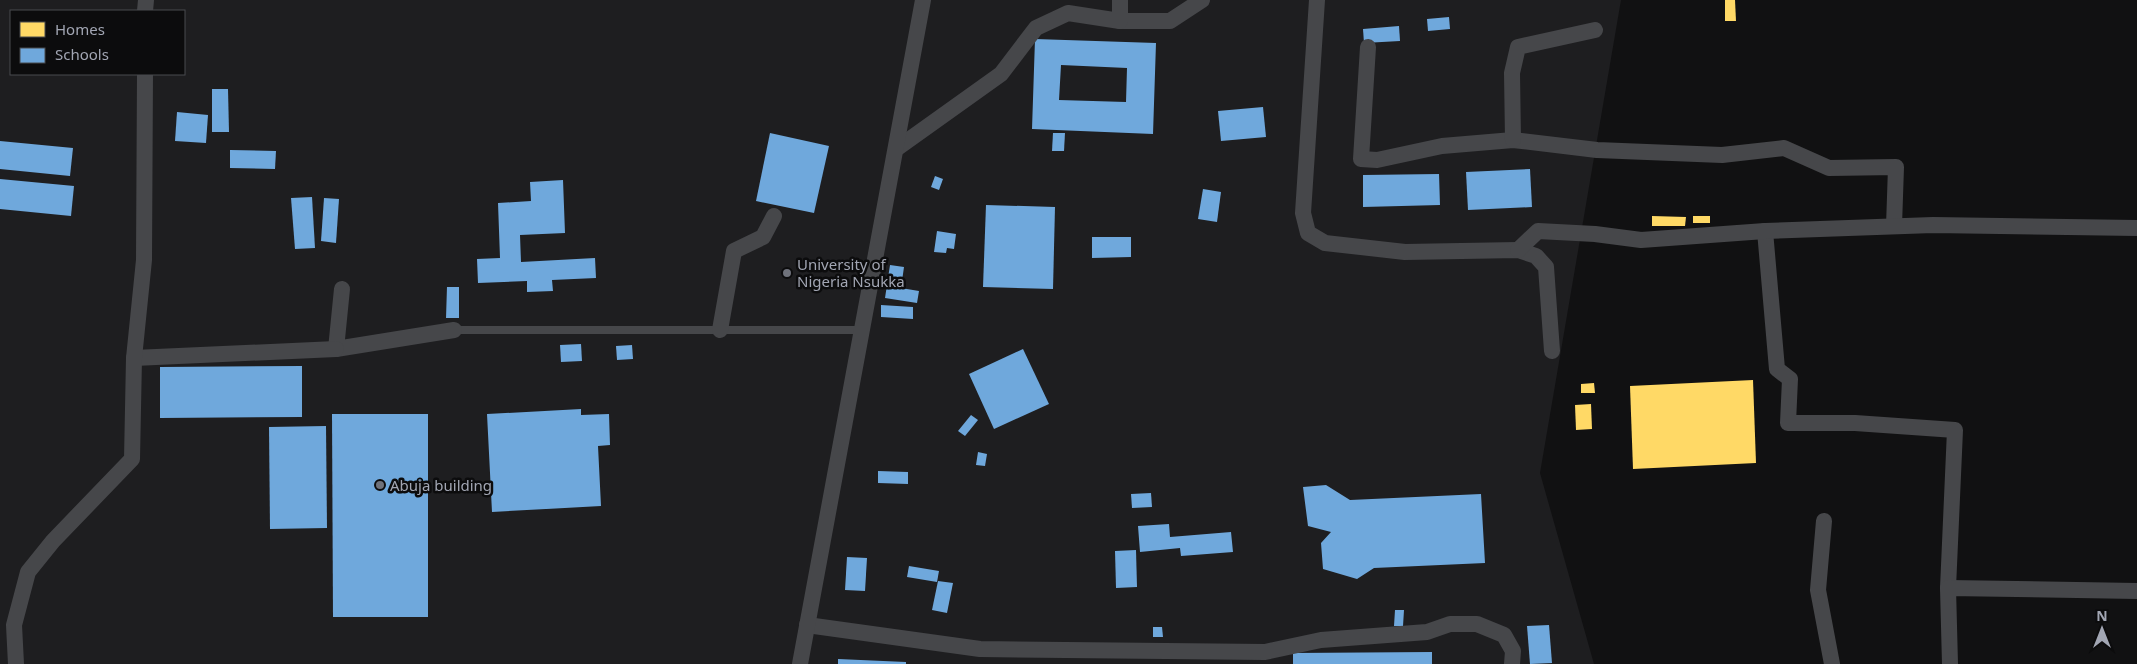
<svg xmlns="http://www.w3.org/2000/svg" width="2137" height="664" font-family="'Noto Sans',sans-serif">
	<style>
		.built { fill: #1e1e20; fill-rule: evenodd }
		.homes { fill: #ffd966 }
		.schools { fill: #6fa8dc; fill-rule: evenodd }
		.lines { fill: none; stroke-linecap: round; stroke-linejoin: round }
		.service { stroke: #46474a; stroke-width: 8 }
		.minor { stroke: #46474a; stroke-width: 16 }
		.poi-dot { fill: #6f727b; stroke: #0c0c0d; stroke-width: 2 }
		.labels { text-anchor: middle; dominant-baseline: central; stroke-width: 5; stroke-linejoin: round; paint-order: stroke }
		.poi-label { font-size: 15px; fill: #a2a6b3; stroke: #0c0c0d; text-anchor: start }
	</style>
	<rect width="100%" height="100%" fill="#111112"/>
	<path class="built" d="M0 0H1621L1540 473 1594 664H0ZM11 11H184V74H11Z"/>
	<g class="homes">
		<path d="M1725 0H1735L1736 21H1725Z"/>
		<path d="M1652 216 1686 217 1685 226H1652Z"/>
		<rect x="1693" y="216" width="17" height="7"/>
		<path d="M1753 380 1756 463 1633 469 1630 386Z"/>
		<path d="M1594 383 1595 393H1581V384Z"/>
		<path d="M1591 404 1592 429 1576 430 1575 405Z"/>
	</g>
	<g class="schools">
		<path d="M1449 17 1450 29 1428 31 1427 19Z"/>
		<path d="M1399 26 1400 41 1364 43 1363 29Z"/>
		<path d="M1035 39 1156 43 1153 134 1032 129ZM1061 65 1127 68 1126 102 1059 100Z"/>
		<path d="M212 89H228L229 132H212Z"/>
		<path d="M1263 107 1266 137 1221 141 1218 111Z"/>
		<path d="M177 112 208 115 206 143 175 141Z"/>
		<path d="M770 133 829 146 814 213 756 201Z"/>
		<path d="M1053 133H1065L1064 151H1052Z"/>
		<path d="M0 141 73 148 70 176 0 169Z"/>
		<path d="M230 150 276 151 275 169 230 168Z"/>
		<path d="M1530 169 1532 207 1468 210 1466 172Z"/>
		<path d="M1439 174 1440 205 1363 207V175Z"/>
		<path d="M935 176 943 179 939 190 931 187Z"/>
		<path d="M0 179 74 186 71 216 0 209Z"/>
		<path d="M563 180 565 233 520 235 521 262 595 258 596 278 552 280 553 291 527 292V281L478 283 477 259 500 258 498 203 531 201 530 182Z"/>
		<path d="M1203 189 1221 192 1217 222 1198 219Z"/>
		<path d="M312 197 315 248 295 249 291 198Z"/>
		<path d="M324 198 339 199 336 243 321 241Z"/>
		<path d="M986 205 1055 207 1053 289 983 287Z"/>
		<path d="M937 231 956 234 954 249 947 248 946 253 934 252Z"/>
		<path d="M1092 237H1131V257L1092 258Z"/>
		<path d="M890 265 904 267 901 288 919 291 917 303 885 298Z"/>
		<path d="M447 287H459V318H446Z"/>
		<path d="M881 305 913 307V319L881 317Z"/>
		<path d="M581 344 582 361 561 362 560 345Z"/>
		<path d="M632 345 633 359 617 360 616 346Z"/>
		<path d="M1023 349 1049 404 994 429 969 374Z"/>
		<path d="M302 366V417L160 418V367Z"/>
		<path d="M581 409V415L609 414 610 445 598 446 601 506 492 512 487 414Z"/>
		<path d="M332 414H428V617H333Z"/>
		<path d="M971 415 978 420 965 436 958 431Z"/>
		<path d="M326 426 327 528 270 529 269 427Z"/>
		<path d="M978 452 987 454 985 466 976 465Z"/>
		<path d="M878 471 908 472V484L878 483Z"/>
		<path d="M1326 485 1350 500 1481 494 1485 563 1374 568 1357 579 1323 569 1321 543 1331 532 1308 526 1303 487Z"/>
		<path d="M1151 493 1152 507 1132 508 1131 494Z"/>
		<path d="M1169 524 1170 537 1231 532 1233 552 1181 556 1180 548 1140 552 1138 526Z"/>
		<path d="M1136 550 1137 587 1116 588 1115 551Z"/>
		<path d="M847 557 867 558 865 591 845 590Z"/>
		<path d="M909 566 939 571 937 582 907 577Z"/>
		<path d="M938 581 953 583 947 613 932 610Z"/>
		<path d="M1395 610H1404L1403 626H1394Z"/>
		<path d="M1549 625 1552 663 1530 664 1527 626Z"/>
		<path d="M1153 627H1162L1163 637H1153Z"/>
		<path d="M1432 652V664H1293V653Z"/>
		<path d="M838 659 906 662V664H838Z"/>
	</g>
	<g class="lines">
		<path class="service" d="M454 330H862"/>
		<g class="minor">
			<path d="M1317 0 1303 213 1308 233 1325 243 1405 252 1518 250 1536 256 1546 267 1552 351"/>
			<path d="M145 11 146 0"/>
			<path d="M1120 21H1170L1202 0"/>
			<path d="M1368 47 1361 159 1377 160 1442 146 1513 140 1597 150 1722 155 1784 148 1829 168 1896 167 1894 226"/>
			<path d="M1513 140 1512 73 1518 47 1595 30"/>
			<path d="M896 149 1001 74 1036 28 1068 13 1120 21V0"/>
			<path d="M1765 231 1777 369 1790 379 1788 423H1855L1955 430 1948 588"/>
			<path d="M1518 250 1538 231 1595 234 1641 240 1765 231 1933 225 2137 228"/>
			<path d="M342 289 336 349 454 330"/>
			<path d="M720 330 734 251 763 237 774 216"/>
			<path d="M134 358 336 349"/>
			<path d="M1824 521 1818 590 1832 664"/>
			<path d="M807 625 980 649 1265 652 1321 640 1427 632 1450 624H1477L1504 635 1513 651 1512 664"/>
			<path d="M16 664 14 625 28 572 53 541 132 459 134 358 144 260 145 74"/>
			<path d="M800 664 923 0"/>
			<path d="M1950 664 1948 588 2137 591"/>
		</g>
	</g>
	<g class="poi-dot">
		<circle cx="787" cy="273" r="5"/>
		<circle cx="380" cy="485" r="5"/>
	</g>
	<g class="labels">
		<g class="poi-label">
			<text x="797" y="264">University of<tspan x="797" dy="17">Nigeria Nsukka</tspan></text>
			<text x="390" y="485">Abuja building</text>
		</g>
	</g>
	<rect x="10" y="10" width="175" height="65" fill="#0c0c0d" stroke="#484a4f"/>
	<rect x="20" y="22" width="25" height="15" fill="#ffd966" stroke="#484a4f"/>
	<text x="55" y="35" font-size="15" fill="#a2a6b3">Homes</text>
	<rect x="20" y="48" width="25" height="15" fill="#6fa8dc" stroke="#484a4f"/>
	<text x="55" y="60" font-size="15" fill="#a2a6b3">Schools</text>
	<g transform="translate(2102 629)" stroke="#0c0c0d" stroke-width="4" paint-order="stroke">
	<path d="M0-4L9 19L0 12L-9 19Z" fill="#a2a6b3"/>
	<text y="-8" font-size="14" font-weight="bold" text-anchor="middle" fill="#a2a6b3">N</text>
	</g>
</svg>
